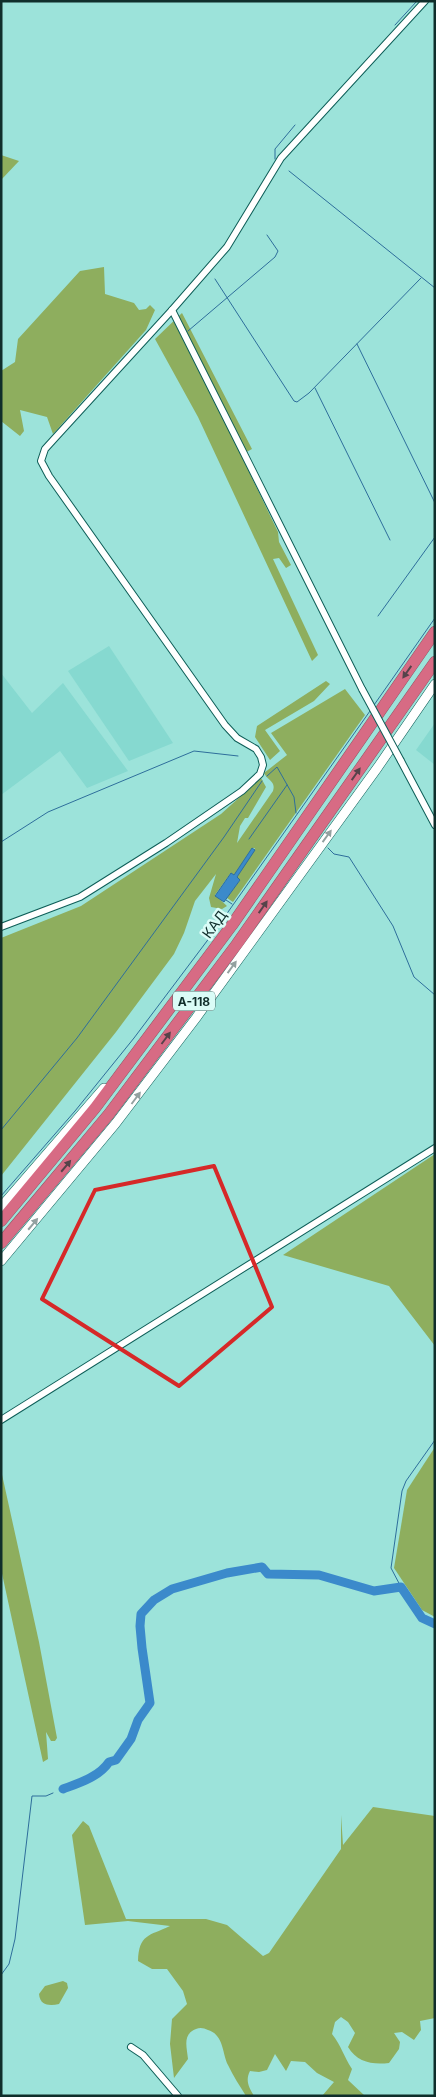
<svg xmlns="http://www.w3.org/2000/svg" width="436" height="2097" font-family="Inter,sans-serif">
	<style>
		.built { fill: #86d9d0 }
		.green { fill: #8eae5e }
		.water { fill: #3b8acb; stroke: #2e6e9b }
		.lines { fill: none; stroke-linecap: round; stroke-linejoin: round }
		.stream { stroke: #2e6e9b; stroke-width: 1 }
		.river { stroke: #3b8acb; stroke-width: 9 }
		.street-casing { stroke: #0e5e58; stroke-width: 8 }
		.secondary-casing { stroke: #0e5e58; stroke-width: 10 }
		.highway-casing { stroke: #915665; stroke-width: 12 }
		.street { stroke: #fff; stroke-width: 6 }
		.secondary { stroke: #fff; stroke-width: 9 }
		.highway { stroke: #d76b84; stroke-width: 11 }
		.street-bridge-casing { stroke: #0e5e58; stroke-width: 8; stroke-linecap: butt }
		.street-bridge { stroke: #fff; stroke-width: 6 }
		.oneway { fill: #56434a }
		.oneway2 { fill: #93a1a0 }
		.marked { fill: none; stroke: #d62828; stroke-width: 4; stroke-linejoin: round }
		.labels { text-anchor: middle; dominant-baseline: central; stroke-width: 5; stroke-linejoin: round; paint-order: stroke }
		.shield { fill: #dafcf7; stroke: #4d6c68; stroke-width: 1 }
		.shield-label { font-size: 12px; font-weight: bold; fill: #102e2b }
		.street-label { font-size: 14px; fill: #102e2b; stroke: #dafcf7 }
	</style>
	<rect width="100%" height="100%" fill="#9ce3da"/>
	<g class="built">
		<path d="M109 646 173 743 129 761 68 671Z"/>
		<path d="M1 673 32 713 63 683 128 771 87 788 60 751 1 795Z"/>
		<path d="M435 723V765L416 750Z"/>
	</g>
	<g class="green">
		<path d="M1 155 19 161 1 180Z"/>
		<path d="M104 267 105 294 134 303 139 310 146 309 150 305 155 310 146 330 53 434 47 417 20 410 24 431 20 436 1 421V371L15 362 18 339 80 271Z"/>
		<path d="M182 313 252 449 241 455 278 532 279 542 291 565 286 568 279 558 273 559 318 655 312 661 198 417 155 339Z"/>
		<path d="M326 681 330 684 314 701 265 730 280 751 270 760 255 737 257 726Z"/>
		<path d="M345 689 365 715 233 902 227 898 240 880 237 877 255 848H252L234 875 230 874 215 895 227 906 222 909 211 907 209 898 216 874 195 901 184 933 174 954 116 1032 1 1176V938L81 906 221 814 261 778 266 787 248 818H245L240 826 237 843 273 791C276 781 268 781 264 773L287 755 271 733Z"/>
		<path d="M435 1154V1346L389 1286 283 1255Z"/>
		<path d="M435 1447V1617L422 1610 394 1568 407 1490Z"/>
		<path d="M1 1470 39 1642 57 1738 55 1741H51L46 1732 48 1759 43 1762 1 1569Z"/>
		<path d="M373 1807 435 1816V2018L420 2021 421 2030 414 2040 402 2032 394 2033 400 2042 399 2049 389 2063C372 2065 357 2062 348 2047L355 2033 348 2022 341 2017 335 2022 332 2034C341 2045 344 2057 352 2069L348 2080 365 2096H322L334 2082 317 2073 305 2062 291 2061 286 2071 275 2054 267 2070 259 2072 250 2071C245 2081 249 2087 254 2096H246C240 2086 233 2076 228 2065 222 2053 224 2035 208 2030 204 2028 200 2027 196 2029 182 2034 187 2048 188 2059L174 2078 170 2044 172 2019 187 2004 183 1991 167 1969H152L138 1961C139 1934 149 1936 170 1926L128 1921 85 1925 72 1835 83 1821 89 1826 126 1919H206L227 1925 263 1956 269 1953 341 1849V1815L343 1845Z"/>
		<path d="M63 1981 67 1983 68 1988 59 2004C50 2006 40 2006 39 1994L45 1986Z"/>
	</g>
	<path class="water" d="M252 848 255 850 237 877 240 880 224 902 215 896 231 873 234 875Z"/>
	<g class="lines">
		<g class="stream">
			<path d="M395 25 417 1"/>
			<path d="M275 159V149L295 125"/>
			<path d="M289 171 435 288"/>
			<path d="M215 279 294 401 297 402 309 393 421 278"/>
			<path d="M188 331 275 257 278 251 267 235"/>
			<path d="M357 344 435 503"/>
			<path d="M315 388 390 540"/>
			<path d="M378 616 435 537"/>
			<path d="M374 705 435 618"/>
			<path d="M267 776 277 767 294 797 296 813"/>
			<path d="M249 839 287 785"/>
			<path d="M1 842 48 812 194 751 238 756"/>
			<path d="M328 848 334 854 349 857 393 926 414 977 435 995"/>
			<path d="M226 900 232 904"/>
			<path d="M1 1130 77 1038 224 837 262 781"/>
			<path d="M1 1196 75 1111 134 1038 216 929 370 711"/>
			<path d="M401 1587 391 1568 402 1491 406 1481 435 1440"/>
			<path d="M1 1975 9 1964 15 1939 32 1796H46L53 1793"/>
		</g>
		<path class="river" d="M63 1789C79 1783 99 1777 109 1762L116 1760 131 1739 138 1720 150 1703 142 1648 140 1626 141 1614 154 1600 172 1589 227 1573 262 1567 268 1574 319 1575 374 1591 401 1587 422 1618 435 1624"/>
		<g class="street-casing">
			<g id="street">
				<path d="M172 310 362 689"/>
				<path d="M401 761 435 825"/>
				<path d="M1 927 80 897 166 843 242 791 260 774 263 765 261 757 256 749 237 738 225 725 49 476 41 461 45 449 55 438 172 310 227 247 281 158 425 1"/>
				<path d="M1 1420 435 1148"/>
				<path d="M131 2047 143 2055 178 2096"/>
			</g>
		</g>
		<g class="secondary-casing">
			<g id="secondary">
				<path d="M1 1207 104 1088"/>
				<path d="M1 1261 116 1123 196 1018 378 767 435 684"/>
			</g>
		</g>
		<g class="highway-casing">
			<g id="highway">
				<path d="M1 1221 95 1108 232 925 435 632"/>
				<path d="M1 1243 109 1114 237 944 435 662"/>
			</g>
		</g>
		<use href="#street" class="street"/>
		<use href="#secondary" class="secondary"/>
		<use href="#highway" class="highway"/>
		<g class="street-bridge-casing">
			<path id="street-bridge" d="M362 689 401 761"/>
		</g>
		<use href="#street-bridge" class="street-bridge"/>
	</g>
	<defs><path id="oneway-solid" d="M-6-.8H1V-3.2L6.5 0L1 3.2V.8H-6Z" transform="scale(1.25)"/></defs>
	<g class="oneway">
		<use href="#oneway-solid" transform="translate(407 672) rotate(125)"/>
		<use href="#oneway-solid" transform="translate(356 774) rotate(-55)"/>
		<use href="#oneway-solid" transform="translate(263 907) rotate(-55)"/>
		<use href="#oneway-solid" transform="translate(166 1038) rotate(-53)"/>
		<use href="#oneway-solid" transform="translate(66 1166) rotate(-50)"/>
	</g>
	<g class="oneway2">
		<use href="#oneway-solid" transform="translate(327 836) rotate(-54)"/>
		<use href="#oneway-solid" transform="translate(232 967) rotate(-54)"/>
		<use href="#oneway-solid" transform="translate(136 1098) rotate(-53)"/>
		<use href="#oneway-solid" transform="translate(33 1224) rotate(-50)"/>
	</g>
	<path class="marked" d="M214 1166 272 1307 179 1386 42 1299 95 1190Z"/>
	<g class="labels">
		<rect class="shield" x="173" y="991.5" width="42" height="19" rx="4"/>
		<g class="shield-label">
			<text x="194" y="1001">А-118</text>
		</g>
		<g class="street-label">
			<text transform="translate(214 924) rotate(-54)">КАД</text>
		</g>
	</g>
	<rect width="436" height="2097" fill="none" stroke="#102e2b" stroke-width="5"/>
</svg>
